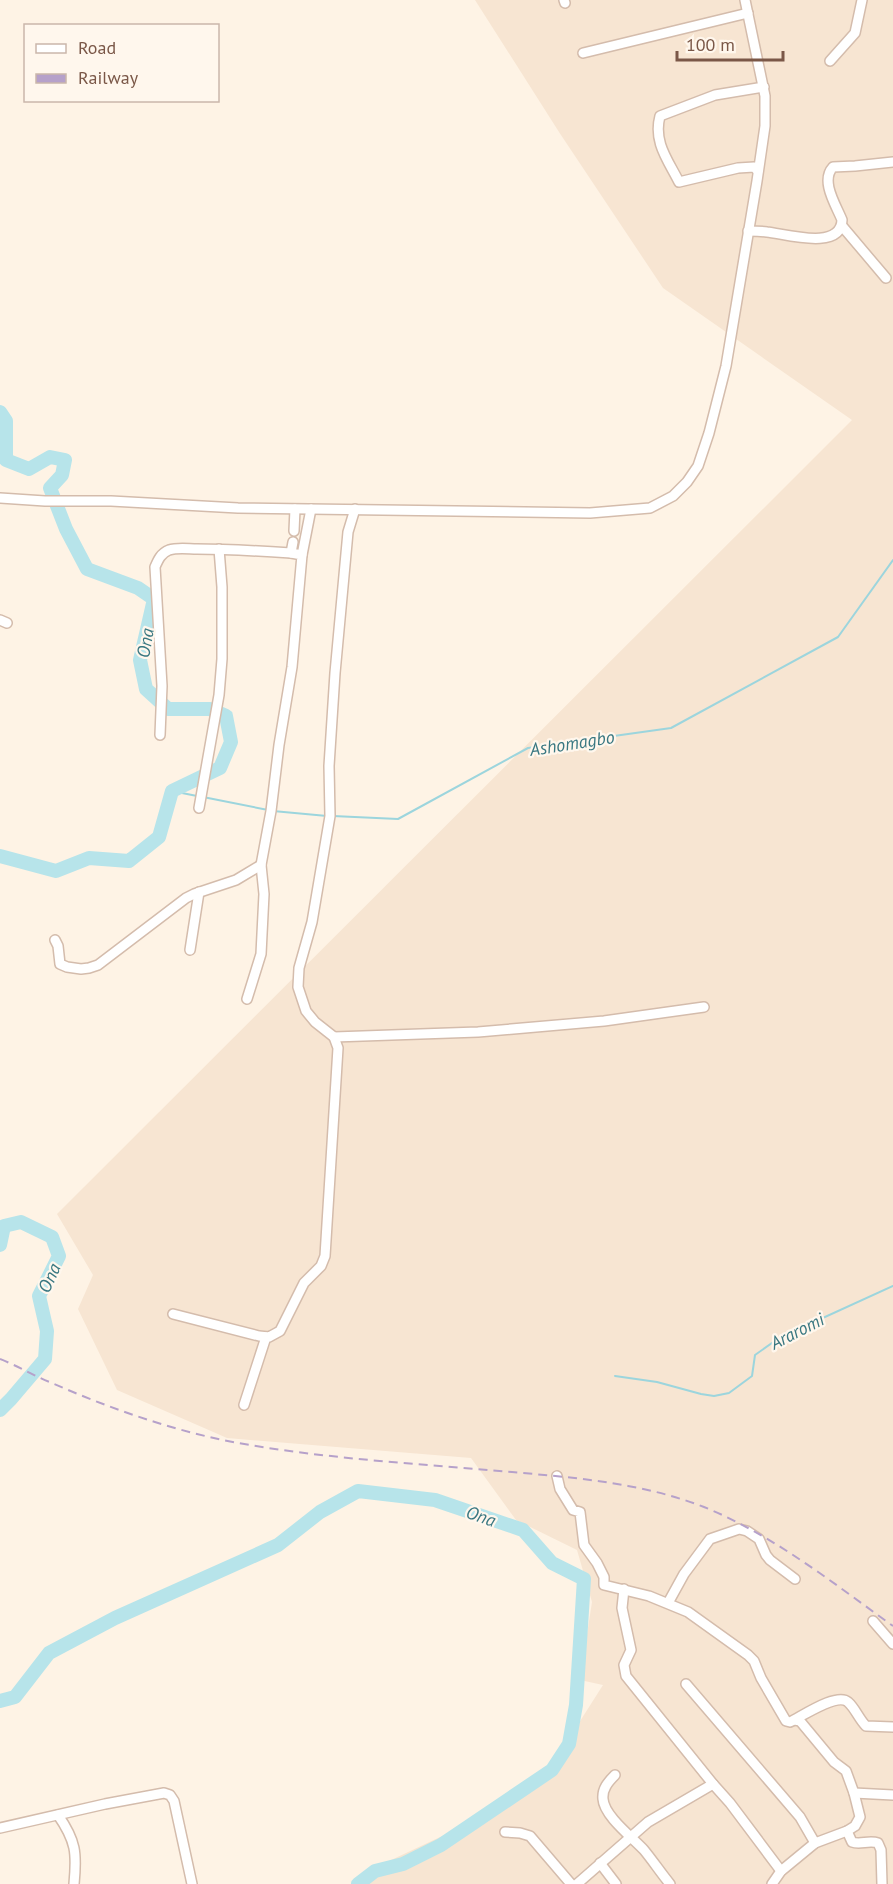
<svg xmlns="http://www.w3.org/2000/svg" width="893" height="1884" font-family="'PT Sans',sans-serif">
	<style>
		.residential { fill: #f7e5d2 }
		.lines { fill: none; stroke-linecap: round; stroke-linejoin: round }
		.stream { stroke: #9cd5dd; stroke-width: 2 }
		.river { stroke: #b7e4ea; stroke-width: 14 }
		.minor-casing { stroke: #d4bcac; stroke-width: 12 }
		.minor { stroke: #fff; stroke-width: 9 }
		.rail { stroke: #b6a1ca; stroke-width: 2; stroke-dasharray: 9 6; stroke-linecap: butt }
		.labels { text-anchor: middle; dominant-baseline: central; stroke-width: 4.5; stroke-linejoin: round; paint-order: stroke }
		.water-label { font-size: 18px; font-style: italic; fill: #397781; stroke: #fff7ed }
	</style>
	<rect width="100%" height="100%" fill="#fef3e5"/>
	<path class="residential" d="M475 0H893V1884H355L372 1869 472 1822 549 1770 603 1685 580 1680 592 1602 577 1550 516 1520 471 1458 227 1438 117 1390 78 1309 93 1275 57 1214 852 420 663 288 559 132Z"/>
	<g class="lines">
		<g class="stream">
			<path d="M172 791 197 796"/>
			<path d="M203 797 268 810"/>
			<path d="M273 811 327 816"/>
			<path d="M333 816 398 819 528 748 671 728 838 637 893 560"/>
			<path d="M615 1376 657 1382 701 1394 714 1396 729 1393 752 1376 755 1355 779 1338 893 1286"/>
		</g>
		<g class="river">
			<path d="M0 412 6 421V460L29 469 50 457 65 460 62 475 50 488 66 529 87 569 138 588 154 599 140 660 146 689 168 709H210L226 716 231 742 220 768 172 791 159 837 129 861 89 858 56 871 0 856"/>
			<path d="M0 1245 4 1226 21 1222 52 1237 59 1256 39 1296 47 1331 45 1359 11 1399 0 1410"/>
			<path d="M0 1701 15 1697 49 1653 115 1618 278 1545 320 1512 358 1491 435 1500 523 1530 552 1563 584 1579 576 1705 569 1744 552 1770 441 1845 403 1864 375 1871 358 1884"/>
		</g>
		<g class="minor-casing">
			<g id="minor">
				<path d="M564 0 565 3"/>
				<path d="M583 53 748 13"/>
				<path d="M830 61 855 33 862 0"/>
				<path d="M758 171 754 167 738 168 679 182C668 160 653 142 660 116L715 95 764 87"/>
				<path d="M842 226 886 278"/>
				<path d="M748 231C754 231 761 231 767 232 786 234 841 251 842 220 836 205 820 181 833 167L855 166 893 162"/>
				<path d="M0 498 45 501H111L238 508 590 513 650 508 673 496 687 482 698 466 709 433 726 366 757 181 765 126V96L745 0"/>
				<path d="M294 531 295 509"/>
				<path d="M302 555 311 509"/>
				<path d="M0 620 7 623"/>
				<path d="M160 735 162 686 155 567C158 560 161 553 169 550 178 547 189 549 197 549 229 549 260 551 291 553"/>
				<path d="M199 808 219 695 222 659V587L219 549"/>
				<path d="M55 940 58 946 60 964 67 967 81 969 89 968 98 965 186 898 194 894 236 880 261 865"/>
				<path d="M190 950 199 892"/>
				<path d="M247 999 261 954 264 894 261 865 271 811 279 745 292 667 302 555 291 553 293 542"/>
				<path d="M334 1037 478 1032 604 1021 704 1007"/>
				<path d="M173 1314 259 1336 269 1337 280 1331 304 1283 321 1266 325 1256 338 1048 334 1037 315 1022 306 1011 298 987 299 968 312 922 330 816 329 766 335 673 348 532 355 509"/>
				<path d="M244 1405 266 1337"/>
				<path d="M557 1476 560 1489 573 1510 580 1512 584 1545 597 1563 604 1577V1585L649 1596 688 1612 748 1655 754 1661 761 1678 786 1721 790 1722C801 1717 837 1692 848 1702 855 1708 859 1719 866 1726L893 1727"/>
				<path d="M624 1589 622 1608 631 1650 624 1665 626 1676 713 1784 730 1803 781 1871"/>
				<path d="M668 1603 684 1574 710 1539 739 1529 747 1531 759 1539 766 1555 770 1560 795 1579"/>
				<path d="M873 1621 893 1644"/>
				<path d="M686 1684 800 1817 815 1843"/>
				<path d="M615 1775C608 1782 602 1789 603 1799 604 1816 633 1838 644 1850 653 1861 661 1873 670 1884"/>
				<path d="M854 1793 893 1795"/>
				<path d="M58 1815C76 1841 77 1853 74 1884"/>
				<path d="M0 1828 105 1804 164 1793 170 1795 174 1801 192 1884"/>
				<path d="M847 1831 852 1842C860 1845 869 1840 878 1843L881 1850 882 1884"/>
				<path d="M505 1832 520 1833 530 1836 571 1884"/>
				<path d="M600 1863 616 1884"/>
				<path d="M577 1884 648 1822 713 1784"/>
				<path d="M772 1884 781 1871 815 1843 847 1831 855 1826 860 1817 854 1793 846 1771 834 1762 800 1721 795 1720"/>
			</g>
		</g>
		<use href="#minor" class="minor"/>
		<path class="rail" d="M0 1359C18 1366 34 1376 52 1383 111 1409 174 1431 238 1443 328 1459 421 1464 512 1472 578 1478 642 1483 704 1507 773 1535 833 1583 893 1626"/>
	</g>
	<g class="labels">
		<g class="water-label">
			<text transform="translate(145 643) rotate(-81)">Ona</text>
			<text transform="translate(572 743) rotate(-9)">Ashomagbo</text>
			<text transform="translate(49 1278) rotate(-66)">Ona</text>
			<text transform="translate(797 1331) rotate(-27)">Araromi</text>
			<text transform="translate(481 1516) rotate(19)">Ona</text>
		</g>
	</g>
	<rect x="24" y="24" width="195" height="78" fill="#fff7ed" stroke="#cab7ab" stroke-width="1.5"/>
	<rect x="36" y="44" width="30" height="9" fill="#ffffff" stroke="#cab7ab" stroke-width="1.5"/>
	<text x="78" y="54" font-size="18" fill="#7a5747">Road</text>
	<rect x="36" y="74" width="30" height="9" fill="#b6a1ca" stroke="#cab7ab" stroke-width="1.5"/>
	<text x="78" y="84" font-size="18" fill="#7a5747">Railway</text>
	<path d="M677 51v9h106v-9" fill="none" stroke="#7a5747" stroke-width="3"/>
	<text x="686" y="51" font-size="18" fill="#7a5747" stroke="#fff7ed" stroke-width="4.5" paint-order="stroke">100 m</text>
</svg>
